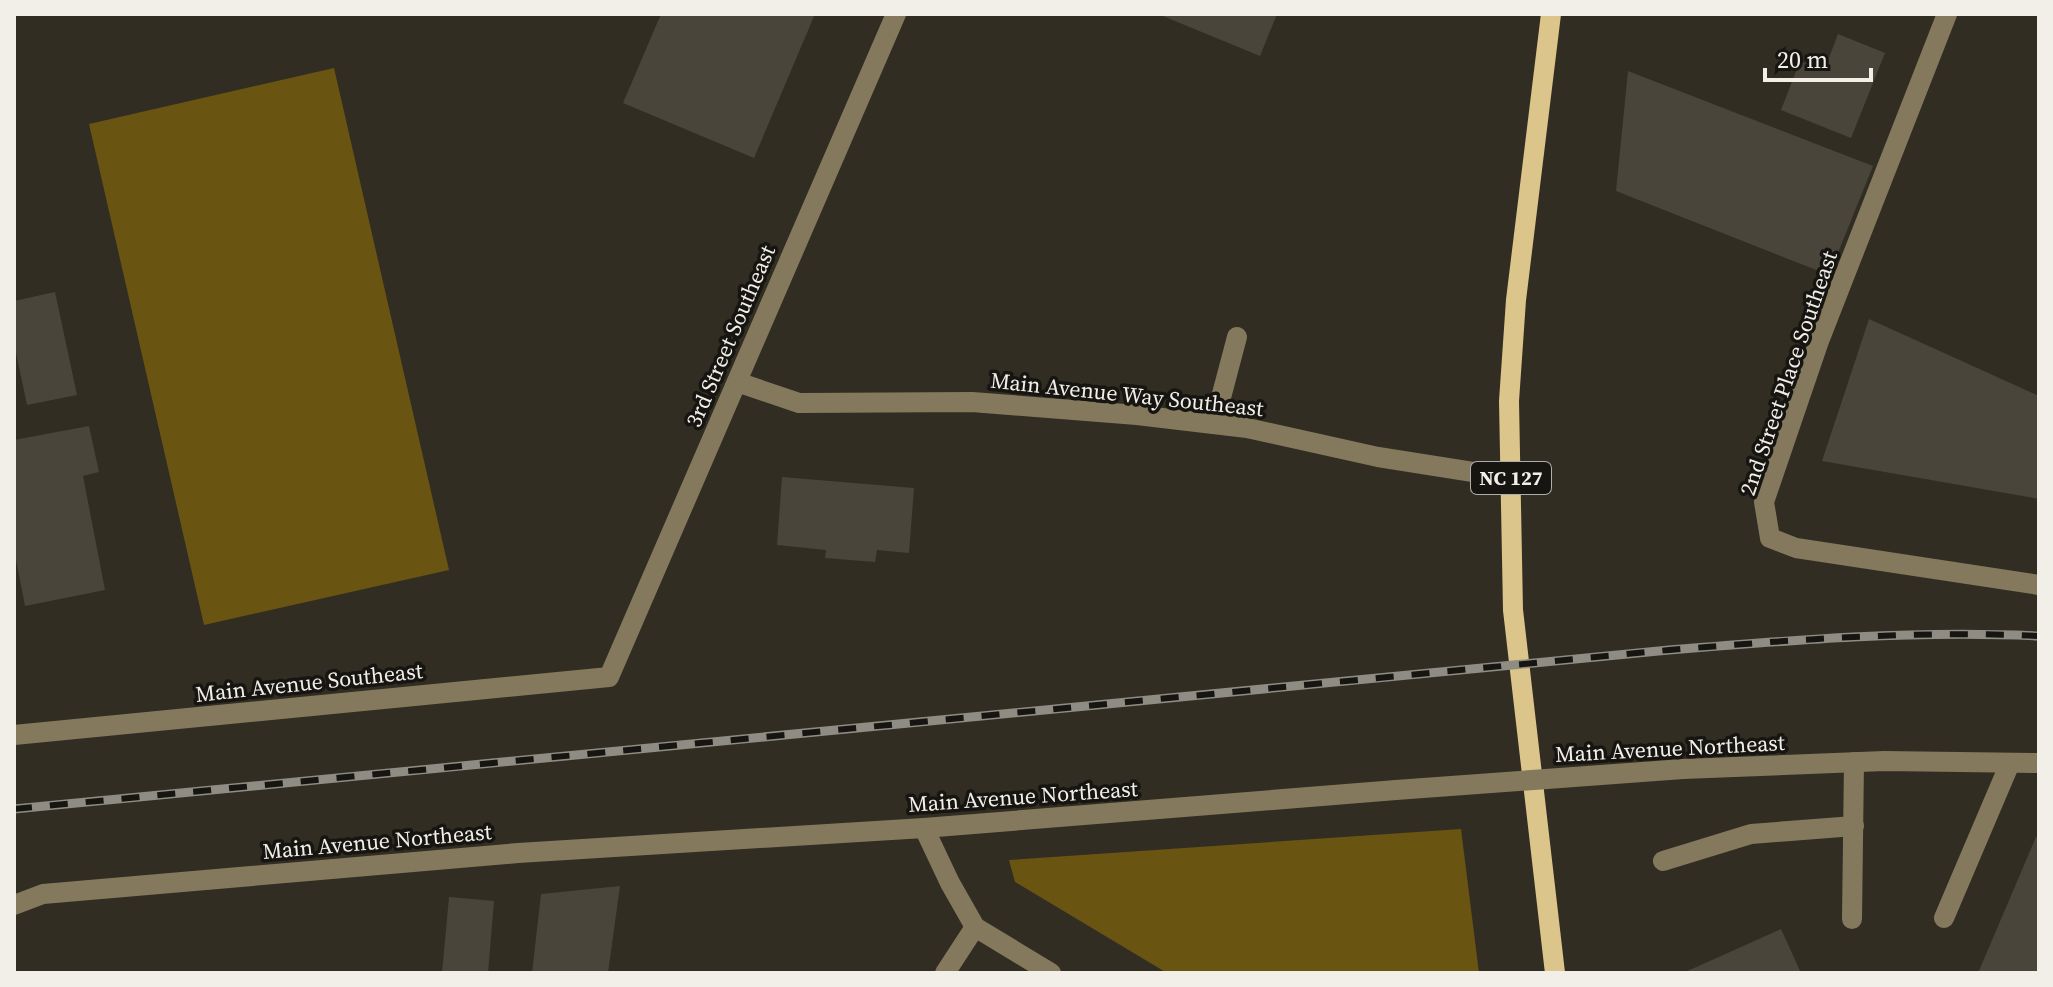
<svg xmlns="http://www.w3.org/2000/svg" width="2053" height="987" font-family="'Source Serif 4',serif">
	<style>
		.green { fill: #6a5412 }
		.building { fill: #4a453b }
		.lines { fill: none; stroke-linecap: round; stroke-linejoin: round }
		.minor { stroke: #84795d; stroke-width: 20 }
		.major { stroke: #dcc58a; stroke-width: 20 }
		.rail-casing { stroke: #8f8c83; stroke-width: 9 }
		.rail { stroke: #171511; stroke-width: 6; stroke-dasharray: 18; stroke-linecap: butt }
		.minor-bridge { stroke: #84795d; stroke-width: 20 }
		.labels { text-anchor: middle; dominant-baseline: central; stroke-width: 7; stroke-linejoin: round; paint-order: stroke }
		.shield { fill: #171511; stroke: #b0aea8; stroke-width: 2 }
		.shield-label { font-size: 20px; font-weight: bold; fill: #f1efe8 }
		.street-label { font-size: 22px; fill: #f1efe8; stroke: #171511 }
	</style>
	<rect width="100%" height="100%" fill="#312d22"/>
	<g class="green">
		<path d="M334 68 449 570 204 625 89 124Z"/>
		<path d="M1461 829 1479 973H1167L1015 882 1009 860Z"/>
	</g>
	<g class="building">
		<path d="M661 14H815L754 158 623 103Z"/>
		<path d="M1158 14H1277L1260 56Z"/>
		<path d="M1838 34 1885 53 1851 138 1781 110 1800 61 1824 71Z"/>
		<path d="M1628 71 1873 166 1829 275 1616 191Z"/>
		<path d="M55 292 77 395 27 405 14 343V301Z"/>
		<path d="M1869 319 2039 396V499L1822 461Z"/>
		<path d="M89 426 99 472 83 476 105 590 25 606 14 549V440Z"/>
		<path d="M782 477 914 488 909 553 877 550 875 562 825 558 826 550 777 545Z"/>
		<path d="M2036 837H2039V973H1978Z"/>
		<path d="M620 886 608 973H532L541 894Z"/>
		<path d="M449 897 494 901 488 973H442Z"/>
		<path d="M1781 929 1801 973H1683Z"/>
	</g>
	<g class="lines">
		<g class="minor">
			<path d="M1947 14 1819 341 1764 502 1770 538 1796 548 2039 585"/>
			<path d="M737 382 799 403 972 402 1137 415 1247 428 1378 457 1511 478"/>
			<path d="M1214 424 1237 337"/>
			<path d="M14 735 609 677 896 14"/>
			<path d="M1683 769 1884 761 2039 763"/>
			<path d="M924 828 950 883 975 927 1051 973"/>
			<path d="M1663 861 1751 834 1854 826"/>
			<path d="M14 905 43 894 518 853 924 828 1396 790"/>
			<path d="M1944 918 2010 763"/>
			<path d="M1852 919 1854 762"/>
			<path d="M945 973 975 927"/>
		</g>
		<path class="major" d="M1551 14 1516 300 1509 401 1513 610 1555 973"/>
		<g class="rail-casing">
			<path id="rail" d="M14 809 1669 650C1792 640 1915 630 2039 636"/>
		</g>
		<use href="#rail" class="rail"/>
		<path class="minor-bridge" d="M1396 790 1683 769"/>
	</g>
	<g class="labels">
		<rect class="shield" x="1471" y="462" width="80" height="32" rx="6"/>
		<g class="shield-label">
			<text x="1511" y="478">NC 127</text>
		</g>
		<g class="street-label">
			<text transform="translate(730 336) rotate(-67)">3rd Street Southeast</text>
			<text transform="translate(1788 373) rotate(-71)">2nd Street Place Southeast</text>
			<text transform="translate(1127 394) rotate(6)">Main Avenue Way Southeast</text>
			<text transform="translate(309 682) rotate(-6)">Main Avenue Southeast</text>
			<text transform="translate(1670 748) rotate(-3)">Main Avenue Northeast</text>
			<text transform="translate(1023 796) rotate(-4)">Main Avenue Northeast</text>
			<text transform="translate(377 841) rotate(-5)">Main Avenue Northeast</text>
		</g>
	</g>
	<rect width="2053" height="987" fill="none" stroke="#f1efe8" stroke-width="32"/>
	<path d="M1765 68v12h106v-12" fill="none" stroke="#f1efe8" stroke-width="4"/>
	<text x="1777" y="68" font-size="24" fill="#f1efe8" stroke="#171511" stroke-width="6" paint-order="stroke">20 m</text>
</svg>
